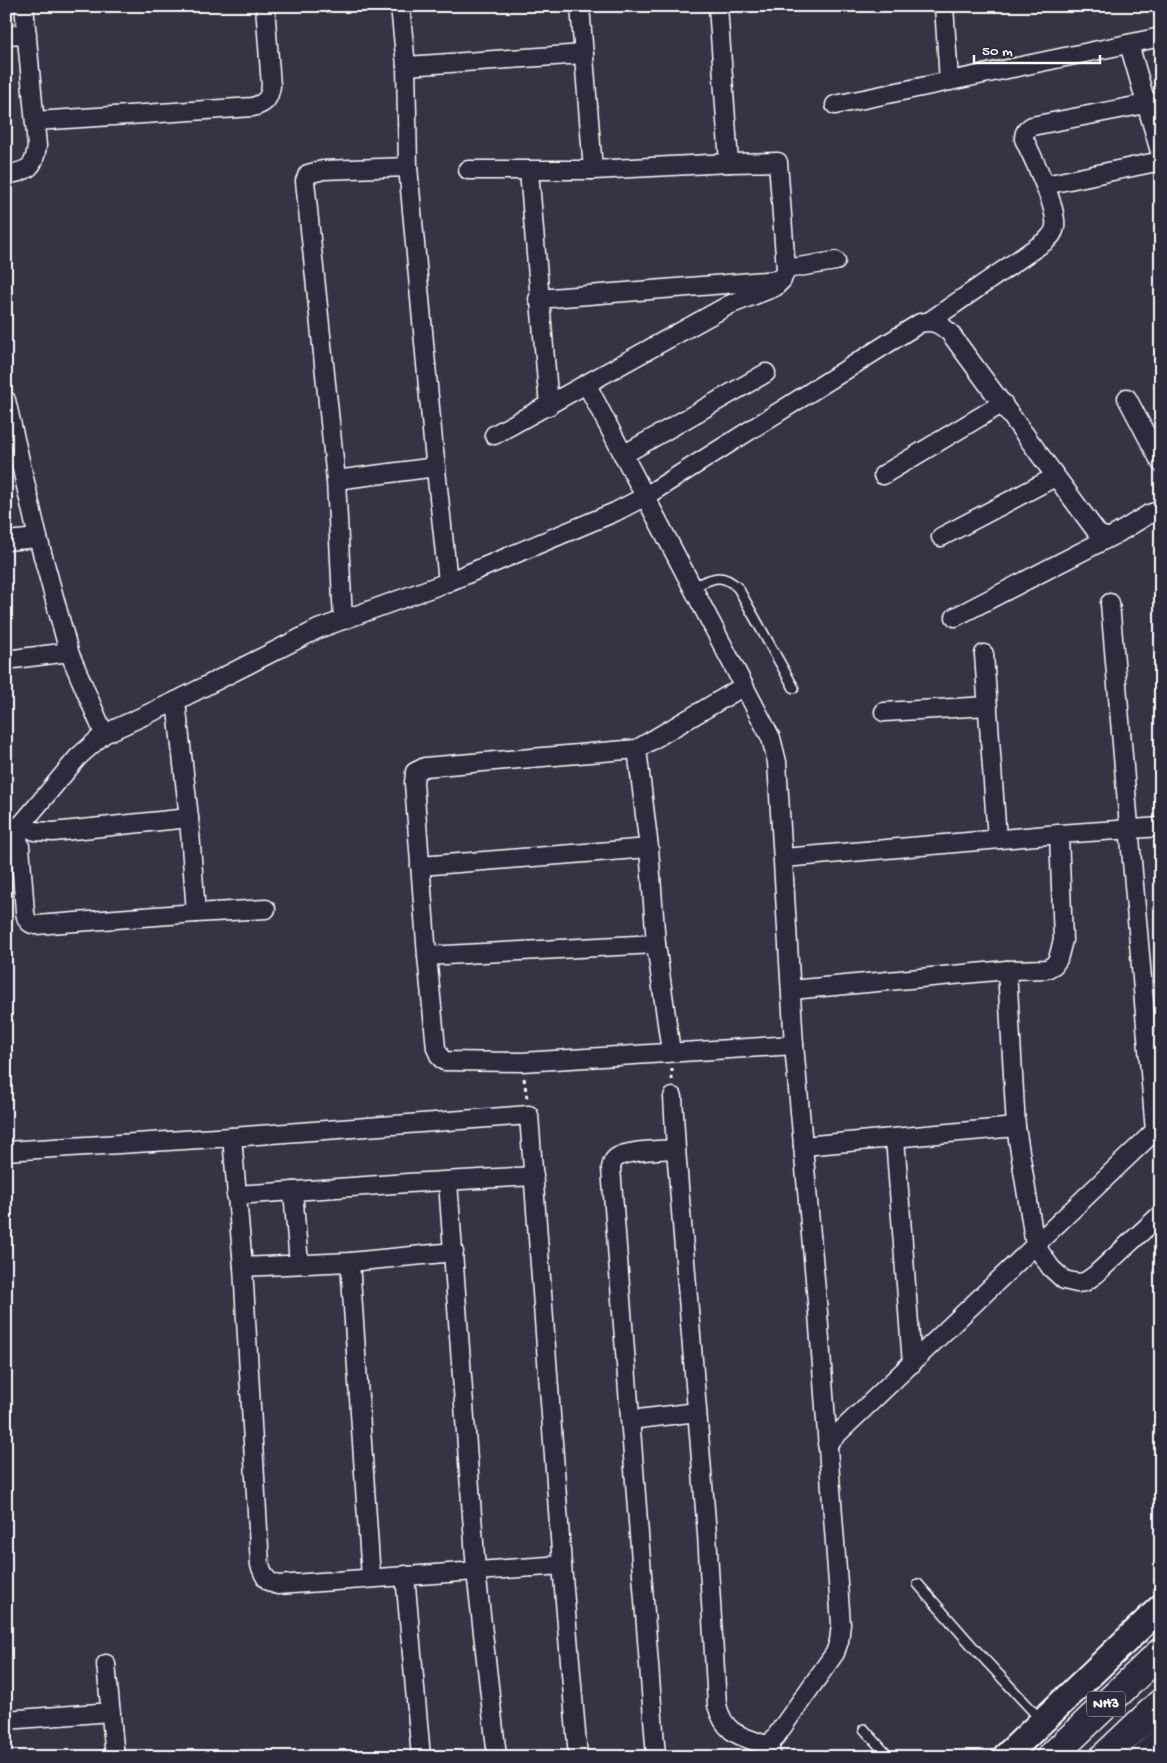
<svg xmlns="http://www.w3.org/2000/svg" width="1167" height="1763" font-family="'Gochi Hand',sans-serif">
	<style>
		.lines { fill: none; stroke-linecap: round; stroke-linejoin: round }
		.service-casing { stroke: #fff; stroke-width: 12 }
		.minor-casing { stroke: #fff; stroke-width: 21 }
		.secondary-casing { stroke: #fff; stroke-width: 29 }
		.trunk-casing { stroke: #fff; stroke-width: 31 }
		.path { stroke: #fff; stroke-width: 3; stroke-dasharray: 4 4; stroke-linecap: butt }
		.service { stroke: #2f2a3d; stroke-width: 9 }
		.minor { stroke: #2f2a3d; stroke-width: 18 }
		.secondary { stroke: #2f2a3d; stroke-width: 25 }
		.trunk { stroke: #2f2a3d; stroke-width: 28 }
		.labels { text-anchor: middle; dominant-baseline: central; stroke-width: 4.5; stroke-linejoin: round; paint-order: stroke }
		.shield { fill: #2f2a3d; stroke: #c1bfc5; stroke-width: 1 }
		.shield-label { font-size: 15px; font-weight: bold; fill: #fff }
	</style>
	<rect width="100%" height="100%" fill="#373345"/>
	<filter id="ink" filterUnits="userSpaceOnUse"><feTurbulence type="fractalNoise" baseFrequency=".02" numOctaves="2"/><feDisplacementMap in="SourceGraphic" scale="10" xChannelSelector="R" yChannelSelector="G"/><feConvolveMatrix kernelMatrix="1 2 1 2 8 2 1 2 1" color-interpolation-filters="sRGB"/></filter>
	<g filter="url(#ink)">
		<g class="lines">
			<g class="service-casing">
				<g id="service">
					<path d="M692 587C711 579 721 571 738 588L794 688"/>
					<path d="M918 1584 974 1648 1042 1721"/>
					<path d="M864 1729 889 1757"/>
				</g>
			</g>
			<g class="minor-casing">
				<g id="minor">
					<path d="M400 6 406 66 408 167 433 441 448 582"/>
					<path d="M580 6 593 170"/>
					<path d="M718 6 729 163"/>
					<path d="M944 6 949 81"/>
					<path d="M6 35 27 34"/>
					<path d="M1129 44 1161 155"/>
					<path d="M406 66 584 54"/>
					<path d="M835 105 1161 37"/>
					<path d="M35 121 253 107C266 103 269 99 271 86L265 6"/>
					<path d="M468 170H593L729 163 778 162 786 269 782 280 775 287 729 305 494 435"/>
					<path d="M529 171 549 406"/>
					<path d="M6 175C28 170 34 170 37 146L24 6"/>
					<path d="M1045 185 1161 161"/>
					<path d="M786 269 836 261"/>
					<path d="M538 299 777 280"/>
					<path d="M930 321 1047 240C1051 236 1054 233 1055 227 1058 208 1033 158 1024 139 1024 132 1026 130 1032 126L1161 101"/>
					<path d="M587 385 771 738 777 762 794 1045 818 1313 841 1624 839 1641 835 1653 769 1746 772 1757"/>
					<path d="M1127 398 1161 463"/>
					<path d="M6 400 38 538 69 652 104 734"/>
					<path d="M623 455 766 373"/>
					<path d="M883 475 1003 403"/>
					<path d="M336 480 436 467"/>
					<path d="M941 537 1055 477"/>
					<path d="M6 541 38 538"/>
					<path d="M1110 603 1155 1131"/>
					<path d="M955 617 1118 533 1149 514 1161 510"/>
					<path d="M343 620 336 480 305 181 308 174 323 170 408 167"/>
					<path d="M984 654 997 839"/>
					<path d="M6 660 69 652"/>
					<path d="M744 686 637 749 425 767 415 772 414 783 427 956 436 1048 440 1057 444 1061 522 1062 794 1045"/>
					<path d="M884 712 988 706"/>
					<path d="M637 749 649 848 656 944 671 1052"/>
					<path d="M20 825 35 831 53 832 189 818"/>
					<path d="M16 831 20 846 25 912C26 920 28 924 36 925L196 913 189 818 176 701"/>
					<path d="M6 843 78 757 104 734 176 701 318 629 448 582 615 512 644 497 920 323C934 320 940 324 950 333L1099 535 1107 537"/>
					<path d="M784 858 1059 834 1161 827"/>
					<path d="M420 866 649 848"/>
					<path d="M196 913 266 909"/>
					<path d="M427 956 656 944"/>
					<path d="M1007 970 1016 1127 1035 1245 1051 1268 1064 1280 1077 1283 1085 1282 1095 1275 1161 1214"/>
					<path d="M791 990 1007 970 1047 969 1054 965 1058 959 1063 940 1059 834"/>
					<path d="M673 1097 676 1149 707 1534 717 1705C725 1736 742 1736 769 1746"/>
					<path d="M232 1137 529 1115 562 1565 578 1757"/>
					<path d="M895 1138 912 1364"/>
					<path d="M803 1146 1016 1127"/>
					<path d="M6 1151 232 1137 243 1267 260 1565C264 1576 266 1582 278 1585L562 1565"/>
					<path d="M448 1182 476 1571 497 1757"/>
					<path d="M293 1191 299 1264"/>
					<path d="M236 1195 408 1183 534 1176"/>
					<path d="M350 1262 371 1578"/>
					<path d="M243 1267 350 1262 454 1252"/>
					<path d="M630 1420 697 1412"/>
					<path d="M827 1444 1161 1125"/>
					<path d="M405 1575 421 1757"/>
					<path d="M106 1664 115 1757"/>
					<path d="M6 1720 111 1712"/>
					<path d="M656 1757 611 1168C612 1164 612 1161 616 1158 627 1150 661 1150 676 1149"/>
				</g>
			</g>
			<g class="secondary-casing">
				<g id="secondary">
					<path d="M1005 1757 1161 1607"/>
					<path d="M1143 1757 1161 1739"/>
				</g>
			</g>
			<g class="trunk-casing">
				<g id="trunk">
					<path d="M1051 1757 1161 1652"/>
					<path d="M1104 1757 1161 1703"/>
				</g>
			</g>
			<g class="path">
				<path d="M672 1068V1081"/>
				<path d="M524 1078 527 1099"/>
			</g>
			<use href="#service" class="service"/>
			<use href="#minor" class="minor"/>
			<use href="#secondary" class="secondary"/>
			<use href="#trunk" class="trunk"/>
		</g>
	</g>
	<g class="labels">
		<rect class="shield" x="1087" y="1691.5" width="38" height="25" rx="4"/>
		<g class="shield-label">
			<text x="1106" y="1704">NH3</text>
		</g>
	</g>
	<rect width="1167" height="1763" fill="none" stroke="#2f2a3d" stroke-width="25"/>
	<rect x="12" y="12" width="1142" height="1738" fill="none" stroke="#fff" stroke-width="2" filter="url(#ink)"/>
	<path d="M974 55v8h126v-8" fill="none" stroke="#ffffff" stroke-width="2.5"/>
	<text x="982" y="55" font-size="15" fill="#ffffff" stroke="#2f2a3d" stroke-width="4" paint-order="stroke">50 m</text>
</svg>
